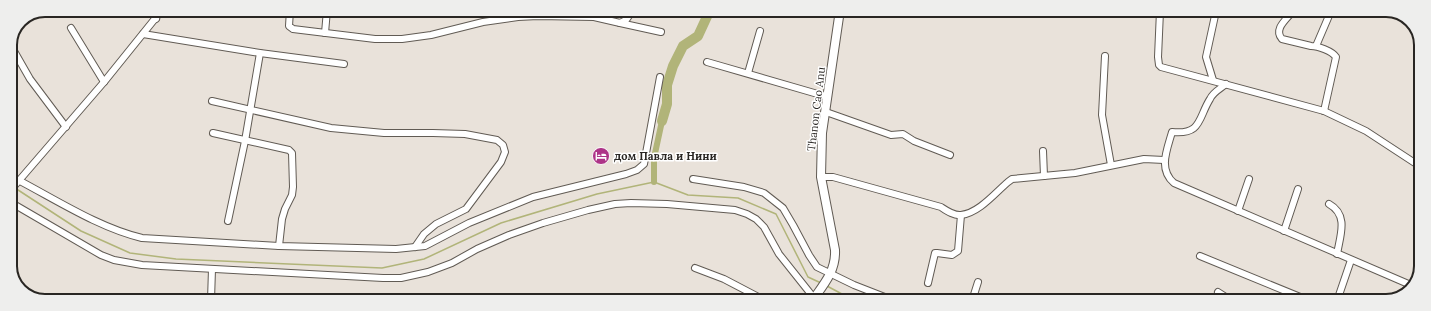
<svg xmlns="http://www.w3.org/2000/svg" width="1431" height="311" font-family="Lora,serif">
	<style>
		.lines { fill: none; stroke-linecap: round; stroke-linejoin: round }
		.stream { stroke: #b1b479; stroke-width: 1.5 }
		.canal { stroke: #b1b479; stroke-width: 6 }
		.river { stroke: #b1b479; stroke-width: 10 }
		.street-casing { stroke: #615b54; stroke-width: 8 }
		.secondary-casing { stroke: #615b54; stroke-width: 10 }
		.street { stroke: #fff; stroke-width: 6 }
		.secondary { stroke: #fff; stroke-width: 8 }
		.labels { text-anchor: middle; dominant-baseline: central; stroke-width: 3; stroke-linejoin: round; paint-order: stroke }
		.street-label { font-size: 11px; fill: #292623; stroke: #fff }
		.poi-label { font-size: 11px; font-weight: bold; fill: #292623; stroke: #fff; text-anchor: start }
		.rim { fill: none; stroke: #292623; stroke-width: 2 }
	</style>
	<rect width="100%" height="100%" fill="#e9e2da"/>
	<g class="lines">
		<g class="stream">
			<path d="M15 188 81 231 130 253 176 259 382 268 424 259 501 223 597 194 654 182 688 195 738 198 776 214 808 277 821 283"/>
			<path d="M827 286 855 301"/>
		</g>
		<path class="canal" d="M654 182V158L662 121"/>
		<path class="river" d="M662 121 667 104V85L673 66 683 46 698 36 710 10"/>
		<g class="street-casing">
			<g id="street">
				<path d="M150 10 156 19"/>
				<path d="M290 10 289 26 293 29 375 39H402L431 35 483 22 518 17 538 16 594 17 620 23 626 20 633 10"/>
				<path d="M1160 11 1158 57 1159 65 1161 67 1324 111 1366 131 1421 167"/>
				<path d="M1293 11C1287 19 1273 29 1282 39L1311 46C1318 46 1332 51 1336 57L1324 111"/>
				<path d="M620 23 661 32"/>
				<path d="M71 28 104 82"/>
				<path d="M325 33 327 10"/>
				<path d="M143 34 260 53 344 64"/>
				<path d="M10 44 30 79 66 127"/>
				<path d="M1316 46 1331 11"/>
				<path d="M1105 56 1102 115 1111 165"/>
				<path d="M707 62 828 97"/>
				<path d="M748 73 760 31"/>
				<path d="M1213 80 1206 57 1216 11"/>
				<path d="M1226 84C1220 89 1213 92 1210 99 1198 118 1202 135 1172 132 1167 150 1158 169 1174 183L1413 286"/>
				<path d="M212 101 331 128 384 133H433L465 134 497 140 503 145 505 152 501 162 466 209 436 224 424 234 415 247"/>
				<path d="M826 112 891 135 903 134 914 141 950 155"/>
				<path d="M213 133 289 150 292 153 293 187 292 195 285 209 282 219 279 246"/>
				<path d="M1043 151 1044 176"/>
				<path d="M821 177H833L941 207C947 211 954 216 961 215 979 213 995 193 1008 182L1012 179 1075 173 1144 159 1164 160"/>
				<path d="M693 179 744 187 764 193 783 208 793 225 809 255 817 267 854 285 895 301"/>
				<path d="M20 181C58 201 100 228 142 238L279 246 396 249 425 246 469 223 533 197 626 174 637 170 644 164 660 77"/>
				<path d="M10 191 104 82 162 10"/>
				<path d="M10 202 101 255 114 260 142 265 383 278H401L428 272 452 263 477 249 509 235 543 223 588 210 615 204 631 203 667 204 735 210 747 214 756 219 764 227 779 254 814 298"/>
				<path d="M1329 204C1349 215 1340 236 1337 254"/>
				<path d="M1238 211 1249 179"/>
				<path d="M228 221 245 141 260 53"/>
				<path d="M1284 231 1298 189"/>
				<path d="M1200 256 1310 301"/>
				<path d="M695 268 724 279 766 301"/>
				<path d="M928 283 935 253H937L952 255 958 251 961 215"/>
				<path d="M1218 292 1232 301"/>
				<path d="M211 300 212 269"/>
				<path d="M972 301 978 282"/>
				<path d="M1154 301 1155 299"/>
				<path d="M1337 301 1351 260"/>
			</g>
		</g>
		<g class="secondary-casing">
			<path id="secondary" d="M812 301C824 284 836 271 835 250L821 177 822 133 840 10"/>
		</g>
		<use href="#street" class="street"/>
		<use href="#secondary" class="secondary"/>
	</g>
	<defs>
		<g id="hotel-disc" transform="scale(0.9)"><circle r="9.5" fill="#ad3488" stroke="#fff"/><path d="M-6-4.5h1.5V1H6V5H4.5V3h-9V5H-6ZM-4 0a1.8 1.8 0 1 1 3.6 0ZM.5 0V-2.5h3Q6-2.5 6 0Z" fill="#fff"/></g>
	</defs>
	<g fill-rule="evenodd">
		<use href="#hotel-disc" x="601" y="156"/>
	</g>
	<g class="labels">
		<g class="street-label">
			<text transform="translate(816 109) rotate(-83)">Thanon Cao Anu</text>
		</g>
		<g class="poi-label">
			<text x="614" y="156">дом Павла и Нини</text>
		</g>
	</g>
	<path d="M0 0H1431V311H0ZM45 17H1386A28 28 0 0 1 1414 45V266A28 28 0 0 1 1386 294H45A28 28 0 0 1 17 266V45A28 28 0 0 1 45 17Z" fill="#eeeeed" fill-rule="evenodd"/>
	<path class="rim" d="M45 17H1386A28 28 0 0 1 1414 45V266A28 28 0 0 1 1386 294H45A28 28 0 0 1 17 266V45A28 28 0 0 1 45 17Z"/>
</svg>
